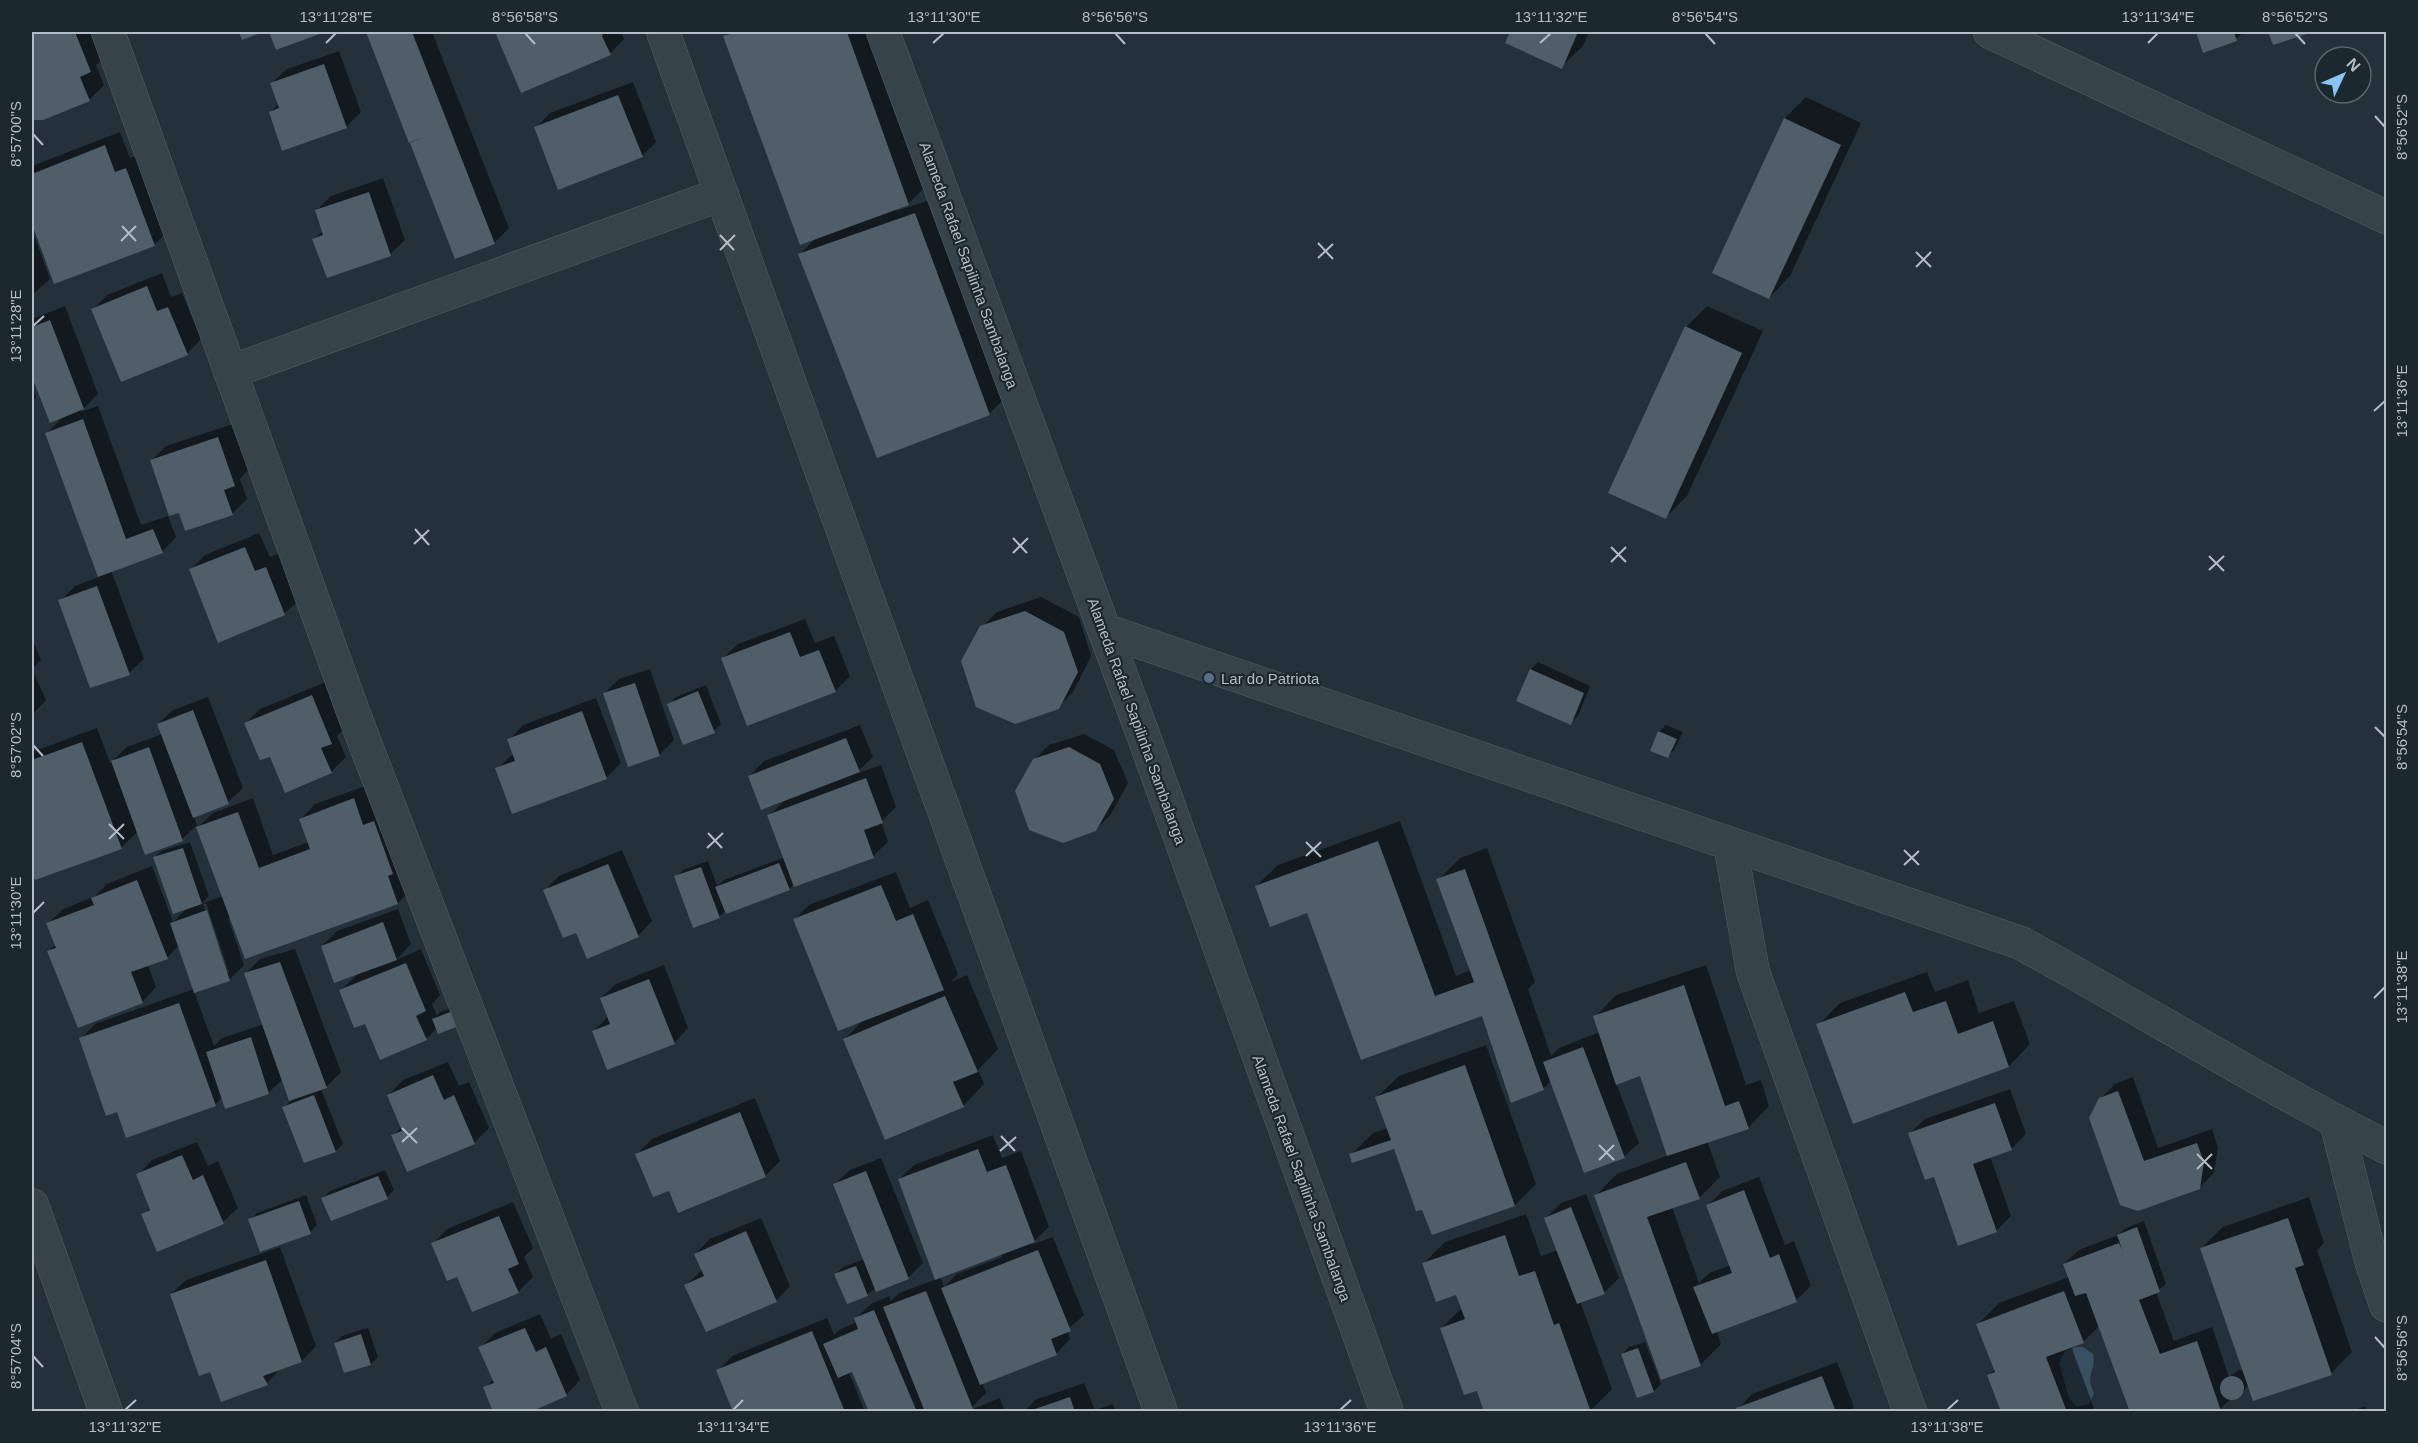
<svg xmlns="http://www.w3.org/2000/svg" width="2418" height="1443" font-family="Arial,sans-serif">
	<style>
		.water { fill: #385062 }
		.shadow { fill: #0007; fill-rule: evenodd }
		.building { fill: #4f5e69 }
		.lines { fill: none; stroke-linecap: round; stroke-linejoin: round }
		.minor-casing { stroke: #556069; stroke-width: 34 }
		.minor { stroke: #37434b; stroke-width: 33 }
		.ticks { fill: none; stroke: #b3bdc7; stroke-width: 2 }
		.service-dot { fill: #5c6f8a; stroke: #1c2830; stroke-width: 2 }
		.labels { text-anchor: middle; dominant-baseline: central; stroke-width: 4.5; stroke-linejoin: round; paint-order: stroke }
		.street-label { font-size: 15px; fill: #b3bdc7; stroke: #1c2830 }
		.poi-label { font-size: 15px; fill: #b3bdc7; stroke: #1c2830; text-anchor: start }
		.neatline { fill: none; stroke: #b3bdc7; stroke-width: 2 }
		.ticks-label { font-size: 15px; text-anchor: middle; fill: #b3bdc7 }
	</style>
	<rect width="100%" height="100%" fill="#24313b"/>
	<path class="water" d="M2083 1347 2093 1354C2097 1373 2084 1371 2094 1393L2089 1404 2077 1407 2069 1398 2059 1363 2065 1351 2076 1347Z"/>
	<g class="shadow">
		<path d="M32 32H95L105 57 96 65 104 85 89 100 42 119 32 118Z"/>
		<path d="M271 32H321L277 48Z"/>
		<path d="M368 32H432L509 228 495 242 456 257Z"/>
		<path d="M496 32H621L624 39 610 54 521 91Z"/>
		<path d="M730 32H866L923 189 908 204 895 209 896 211 930 200 1004 399 989 414 800 254 817 237 725 37Z"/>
		<path d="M1512 32H1589L1583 46 1561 67 1507 43Z"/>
		<path d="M2197 32H2244L2236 39 2204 51Z"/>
		<path d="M2270 32H2309L2274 43Z"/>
		<path d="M339 51 361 112 346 127 270 113 279 103 272 83 287 69Z"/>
		<path d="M633 82 656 142 642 156 536 128 550 113Z"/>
		<path d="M1806 97 1861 123 1790 276 1769 298 1785 118Z"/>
		<path d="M120 132 130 158 140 154 169 230 154 245 55 282 32 220V166Z"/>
		<path d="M383 178 405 240 390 254 314 239 323 231 316 211 331 196Z"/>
		<path d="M32 230 50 279 32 295Z"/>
		<path d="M162 273 171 297 182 293 201 339 187 354 93 309 107 295Z"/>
		<path d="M65 306 98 394 80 412 98 406 141 525 168 516 176 537 162 552 111 570 144 659 129 673 60 601 75 586 99 577 47 433 64 416 50 421 32 373V319Z"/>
		<path d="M1707 306 1763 331 1687 496 1666 517 1686 327Z"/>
		<path d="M32 384 36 397 32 402Z"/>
		<path d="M233 424 248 470 240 479 247 499 232 514 180 511 152 460 166 446Z"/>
		<path d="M259 533 270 557 280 553 299 600 284 614 190 570 205 555Z"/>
		<path d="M1041 597 1079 617 1091 656 1073 692 1058 707 982 627 997 612Z"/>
		<path d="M805 619 815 643 834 636 850 676 835 691 723 658 738 644Z"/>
		<path d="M32 638 41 660 32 669 46 700 32 715Z"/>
		<path d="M1538 662 1590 686 1578 716 1571 723 1518 700 1531 669Z"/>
		<path d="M650 669 674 740 659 755 604 694 619 679Z"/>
		<path d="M326 682 345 728 337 736 346 757 331 772 246 723 260 709Z"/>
		<path d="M706 685 721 724 714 731 669 704 676 697Z"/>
		<path d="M208 697 243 788 228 802 194 816 197 825 182 839 138 831 121 848 36 879 32 867V752L97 728 110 763 127 747 162 734 158 724 173 710Z"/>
		<path d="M596 698 621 763 606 778 497 769 514 753 509 740 523 725Z"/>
		<path d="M860 725 873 757 855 774 881 765 896 807 881 822 888 842 873 856 794 884 789 889 726 910 719 917 676 877 683 870 708 861 717 886 724 880 785 857 769 816 786 799 750 776 764 761Z"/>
		<path d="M1666 725 1683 732 1674 750 1667 757 1659 732Z"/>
		<path d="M1084 734 1114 750 1128 783 1111 814 1096 830 1034 760 1049 745Z"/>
		<path d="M368 785 412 888 398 903 246 958 231 917 228 918 244 965 229 980 194 991 214 1046 222 1038 264 1024 246 973 260 959 295 949 341 1072 326 1087 321 1089 343 1144 336 1151 305 1162 284 1107 295 1097 283 1079 268 1093 222 1097 215 1105 118 1110 81 1039 95 1024 194 989 179 945 167 958 148 965 156 987 142 1002 49 951 56 944 48 924 63 909 94 897 107 884 152 866 173 922 187 908 154 858 161 851 190 842 209 896 201 904 223 896 198 827 213 813 253 798 273 855 309 842 301 819 315 804ZM206 903 229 973H226L203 904Z"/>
		<path d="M1400 821 1456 976 1471 970 1438 880 1460 858 1487 848 1535 982 1528 989 1551 1056 1559 1048 1600 1032 1595 1017 1616 995 1706 965 1746 1085 1761 1080 1769 1106 1748 1128 1707 1141 1720 1177 1699 1198 1672 1207 1699 1283 1709 1273 1731 1265 1707 1206 1722 1191 1759 1177 1785 1245 1794 1241 1811 1286 1796 1300 1717 1331 1721 1344 1700 1365 1595 1196 1617 1174 1669 1155 1641 1074 1616 1083 1639 1143 1624 1157 1551 1081 1543 1089 1482 1014 1362 1058 1308 911 1256 886 1278 865Z"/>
		<path d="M622 850 652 921 638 936 577 931 545 890 559 876Z"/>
		<path d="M896 872 910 908 928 900 958 974 951 982 967 975 998 1049 978 1070 984 1084 963 1106 845 1039 864 1019 795 919 809 905Z"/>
		<path d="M398 909 411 944 396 960 421 949 440 995 432 1004 437 1016 440 1012 465 1003 426 1039 366 1022 340 991 359 973 322 946 337 931Z"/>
		<path d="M664 965 688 1028 674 1043 594 1031 608 1016 601 998 616 984Z"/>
		<path d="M1927 972 1935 992 1968 980 1979 1013 2014 1001 2030 1044 2009 1066 1854 1122 1818 1025 1840 1003Z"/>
		<path d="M1486 1045 1536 1184 1515 1205 1395 1147 1351 1155 1373 1133 1388 1128 1377 1097 1399 1076Z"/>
		<path d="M448 1062 459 1086 469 1082 489 1128 474 1143 393 1135 402 1127 389 1095 403 1080Z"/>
		<path d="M2133 1077 2158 1148 2212 1129 2218 1147 2214 1173 2199 1188 2138 1210 2100 1099 2115 1084Z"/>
		<path d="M2010 1089 2026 1134 2011 1149 1990 1156 2011 1216 1996 1231 1935 1175 1910 1133 1925 1119Z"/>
		<path d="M755 1098 780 1161 765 1176 670 1189 637 1154 652 1139Z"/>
		<path d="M993 1135 1002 1158 1021 1151 1049 1227 1030 1245 1053 1237 1084 1315 1067 1330 1070 1339 1056 1354 982 1382 986 1393 968 1411 1000 1398 1005 1412H871L853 1370 849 1372 865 1412H734L718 1371 732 1356 827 1318 834 1335 839 1330 857 1322 856 1318 871 1304 889 1296 891 1301 899 1293 937 1279 899 1179 914 1165ZM1001 1254 1002 1257 957 1274 944 1287 940 1276Z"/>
		<path d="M197 1142 208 1166 218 1161 238 1208 223 1222 142 1215 151 1207 138 1175 152 1160Z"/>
		<path d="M881 1158 923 1263 908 1278 876 1287 867 1295 836 1274 843 1267 865 1259 835 1184 850 1170Z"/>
		<path d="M385 1170 394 1190 387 1197 323 1198 330 1191Z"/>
		<path d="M1586 1194 1619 1278 1604 1293 1580 1301 1612 1389 1590 1411 1478 1389 1441 1328 1462 1308 1457 1294 1423 1264 1445 1242 1526 1214 1541 1256 1558 1250 1546 1218 1561 1203Z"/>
		<path d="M306 1195 317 1225 310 1232 250 1220 257 1213Z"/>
		<path d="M2309 1197 2324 1243 2317 1250 2352 1352 2331 1373 2248 1385 2239 1397 2232 1398 2220 1409 2214 1412H2132L2100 1325 2083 1342 2071 1346 2094 1408 2091 1412H2002L1989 1375 1995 1369 1978 1324 1999 1303 2069 1277 2064 1264 2079 1250 2118 1235 2126 1228 2144 1221 2166 1284 2156 1292 2174 1341 2212 1327 2229 1377 2239 1370 2244 1371 2201 1248 2223 1227Z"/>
		<path d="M513 1202 533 1248 524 1257 533 1277 518 1292 458 1275 433 1244 447 1229Z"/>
		<path d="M761 1218 790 1286 776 1301 686 1285 702 1270 695 1254 710 1239Z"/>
		<path d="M280 1247 316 1346 302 1361 281 1368 267 1383 222 1400 211 1370 171 1294 186 1280Z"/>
		<path d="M540 1314 551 1339 561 1334 580 1380 566 1395 485 1388 494 1379 480 1348 495 1333Z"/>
		<path d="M368 1328 378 1357 371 1364 335 1343 342 1336Z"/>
		<path d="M1645 1342 1661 1384 1654 1391 1622 1354 1629 1347Z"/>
		<path d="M1837 1362 1854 1407 1849 1412H1739L1738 1409 1752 1394Z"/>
		<path d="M1084 1383 1095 1410 1113 1404 1116 1412H1024L1035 1400Z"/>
		<path d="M2365 1406 2367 1412H2350Z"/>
	</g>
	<g class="building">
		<path d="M41 32H75L91 72 80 77 90 101 43 120H32V35Z"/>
		<path d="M239 32H263L242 40Z"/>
		<path d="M269 32H325L276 50Z"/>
		<path d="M366 32H412L495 244 455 259 410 143 426 136 409 143Z"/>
		<path d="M495 32H604L602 36 611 55 521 93Z"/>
		<path d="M737 32H847L909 205 800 245 723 36Z"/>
		<path d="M1510 32H1578L1562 69 1505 43Z"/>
		<path d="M2196 32H2234L2237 41 2203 53Z"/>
		<path d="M2268 32H2313L2273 45Z"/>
		<path d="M324 64 347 128 282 151 269 112 279 108 270 83Z"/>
		<path d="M618 95 643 157 558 190 534 127Z"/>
		<path d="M1784 118 1841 145 1769 299 1712 273Z"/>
		<path d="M105 145 115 172 126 168 155 246 54 284 32 224V174Z"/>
		<path d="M369 192 391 256 327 278 312 239 323 235 315 210Z"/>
		<path d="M915 213 990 415 877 458 798 254Z"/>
		<path d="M147 286 157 311 168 307 188 355 121 382 91 309Z"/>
		<path d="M50 320 84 409 50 423 32 377V327Z"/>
		<path d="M1685 326 1742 353 1666 519 1608 493Z"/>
		<path d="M83 419 126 539 153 529 163 553 98 577 45 433Z"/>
		<path d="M218 437 235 486 224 490 233 515 185 531 179 513 169 516 150 460Z"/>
		<path d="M245 547 255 571 266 567 285 615 218 643 189 569Z"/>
		<path d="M97 586 130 675 90 688 58 600Z"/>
		<path d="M1025 611 1064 632 1078 672 1059 709 1015 724 976 707 961 661 980 626Z"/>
		<path d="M790 632 800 657 819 650 836 692 747 726 721 658Z"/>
		<path d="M1530 669 1584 693 1571 725 1516 701Z"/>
		<path d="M635 683 660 756 628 767 603 693Z"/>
		<path d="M698 691 715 733 683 745 667 704Z"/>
		<path d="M312 695 332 744 321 748 332 773 285 793 270 757 260 760 244 723Z"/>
		<path d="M193 710 229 804 193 818 157 724Z"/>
		<path d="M582 711 607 779 512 814 495 768 515 761 507 739Z"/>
		<path d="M1658 731 1677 739 1668 758 1650 751Z"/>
		<path d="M846 738 860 772 761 810 748 776Z"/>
		<path d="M82 742 122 849 35 880 32 872V760Z"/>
		<path d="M149 747 183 841 145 855 111 761Z"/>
		<path d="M1069 747 1100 764 1114 799 1096 831 1063 843 1029 830 1015 791 1033 759Z"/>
		<path d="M866 778 883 823 864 830 874 858 794 887 767 815Z"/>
		<path d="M354 798 363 825 374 821 393 874 388 876 398 904 245 959 196 827 238 812 259 868 310 849 299 819Z"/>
		<path d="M1378 841 1435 996 1474 982 1436 879 1465 869 1544 1090 1511 1103 1482 1016 1361 1060 1307 913 1270 927 1255 886Z"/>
		<path d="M183 848 202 904 173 914 153 857Z"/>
		<path d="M779 863 790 890 726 914 715 887Z"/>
		<path d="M608 864 639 937 587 959 576 933 563 938 543 890Z"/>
		<path d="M701 867 720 918 693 928 674 876Z"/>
		<path d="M137 880 168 959 131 972 143 1003 78 1028 47 951 56 948 46 923 94 905 91 898Z"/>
		<path d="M881 885 896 921 913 914 944 990 838 1031 793 919Z"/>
		<path d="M207 910 230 981 194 993 170 923Z"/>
		<path d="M383 922 397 960 334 983 321 946Z"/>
		<path d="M280 962 327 1088 289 1101 244 973Z"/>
		<path d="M406 963 426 1011 416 1016 427 1040 380 1060 365 1024 354 1028 339 990Z"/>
		<path d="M649 979 675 1044 607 1070 592 1031 610 1024 600 998Z"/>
		<path d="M1684 985 1725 1106 1739 1101 1749 1129 1667 1156 1640 1076 1616 1085 1593 1016Z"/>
		<path d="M1905 992 1913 1012 1946 1001 1958 1034 1993 1021 2009 1067 1853 1124 1816 1024Z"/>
		<path d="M945 996 978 1072 953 1082 964 1107 885 1140 843 1039Z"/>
		<path d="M179 1003 216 1106 126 1138 117 1112 106 1116 79 1038Z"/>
		<path d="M458 1009 464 1024 438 1034 432 1019Z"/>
		<path d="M251 1037 269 1094 225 1109 206 1052Z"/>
		<path d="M1583 1047 1625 1158 1584 1173 1543 1062Z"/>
		<path d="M1465 1065 1515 1206 1432 1235 1422 1210 1416 1211 1394 1149 1352 1163 1349 1154 1391 1140 1375 1097Z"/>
		<path d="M433 1075 444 1100 454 1095 475 1144 407 1172 391 1135 402 1131 387 1095Z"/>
		<path d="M2118 1091 2144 1161 2197 1143 2204 1162 2200 1189 2138 1211 2120 1205 2089 1118 2099 1098Z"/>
		<path d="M314 1095 336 1152 304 1163 282 1107Z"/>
		<path d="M1995 1103 2012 1150 1973 1164 1997 1232 1958 1246 1934 1177 1925 1180 1908 1133Z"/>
		<path d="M740 1112 766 1177 678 1213 669 1191 653 1197 635 1154Z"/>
		<path d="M978 1149 987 1172 1006 1165 1035 1242 935 1280 898 1179Z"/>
		<path d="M182 1155 193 1180 203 1175 224 1224 157 1252 141 1214 150 1210 136 1174Z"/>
		<path d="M1686 1162 1700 1199 1647 1217 1701 1366 1661 1380 1594 1195Z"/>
		<path d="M866 1171 909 1279 876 1292 833 1184Z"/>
		<path d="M378 1176 388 1199 331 1221 321 1198Z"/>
		<path d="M1744 1190 1770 1258 1779 1254 1797 1302 1712 1334 1693 1287 1732 1273 1706 1205Z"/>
		<path d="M299 1201 311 1234 260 1252 248 1219Z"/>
		<path d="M1571 1207 1605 1294 1577 1304 1544 1218Z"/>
		<path d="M499 1216 519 1264 508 1269 519 1293 472 1312 457 1277 447 1281 431 1243Z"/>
		<path d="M2288 1218 2304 1265 2295 1268 2332 1375 2253 1401 2200 1248Z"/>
		<path d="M2137 1227 2160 1292 2139 1300 2160 1354 2197 1341 2221 1411 2130 1412 2086 1293 2075 1296 2063 1264 2119 1243 2123 1252 2117 1235Z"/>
		<path d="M746 1231 777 1302 706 1332 684 1285 704 1276 694 1254Z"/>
		<path d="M1505 1235 1519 1276 1535 1271 1554 1325 1559 1323 1591 1412H1484L1477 1391 1464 1395 1440 1328 1465 1319 1456 1295 1436 1302 1422 1263Z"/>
		<path d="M1038 1250 1071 1331 1051 1339 1057 1355 980 1385 941 1288Z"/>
		<path d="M266 1260 302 1362 263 1376 268 1385 221 1402 210 1372 199 1376 170 1294Z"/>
		<path d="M856 1266 868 1296 847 1304 834 1274Z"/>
		<path d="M926 1291 973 1409 965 1412H925L883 1307Z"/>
		<path d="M2064 1291 2084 1343 2046 1357 2067 1412H2001L1987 1375 1995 1372 1976 1324Z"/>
		<path d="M874 1310 917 1412H869L852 1372 838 1378 823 1344 858 1329 854 1318Z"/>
		<path d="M525 1328 536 1352 546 1347 567 1396 530 1412H493L483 1387 494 1383 478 1347Z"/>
		<path d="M812 1331 845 1412H733L716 1370Z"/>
		<path d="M361 1334 371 1365 344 1373 334 1343Z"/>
		<path d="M1638 1348 1654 1392 1637 1398 1621 1354Z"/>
		<path d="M1822 1376 1836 1412H1737L1736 1408Z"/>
		<circle cx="2232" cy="1388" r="12"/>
		<path d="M1070 1397 1075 1412H1029V1411Z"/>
	</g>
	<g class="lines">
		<g class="minor-casing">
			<g id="minor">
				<path d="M108 32 355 717 622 1412"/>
				<path d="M663 32 1161 1412"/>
				<path d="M883 32 1145 740 1387 1412"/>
				<path d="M1990 32 2386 217"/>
				<path d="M230 372 722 194"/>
				<path d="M1104 630 2021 943C2143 1010 2262 1084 2386 1147"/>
				<path d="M1730 844 1753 972 1910 1412"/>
				<path d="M2336 1121 2371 1260 2386 1305"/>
				<path d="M32 1205 106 1412"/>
			</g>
		</g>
		<use href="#minor" class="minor"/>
	</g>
	<path class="ticks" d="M525 33 535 44M1115 33 1125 44M1705 33 1715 44M2295 33 2305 44M326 43 336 33M933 43 944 33M1540 43 1551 33M2148 43 2158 33M2375 116 2385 127M33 134 43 145M122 226 136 241M720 235 734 250M121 241 136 226M1318 243 1333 259M720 250 735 235M1916 252 1931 267M1318 258 1333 244M1916 267 1931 252M33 326 44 316M2374 411 2385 401M415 529 429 545M1013 538 1027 553M414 544 429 530M1611 547 1626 562M1013 553 1028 538M2209 556 2224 571M1611 562 1626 547M2209 570 2224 556M2375 727 2385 737M33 745 43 756M109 824 124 839M708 833 722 848M109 839 124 824M1306 842 1321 857M707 848 723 833M1904 850 1919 865M1306 856 1321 842M1904 865 1919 851M33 913 44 902M2374 998 2385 987M402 1128 417 1143M1001 1136 1015 1151M402 1142 417 1128M1599 1145 1614 1160M1000 1151 1016 1137M2197 1154 2212 1169M1599 1160 1614 1145M2197 1169 2212 1154M2375 1337 2385 1348M33 1356 43 1367M125 1410 136 1400M733 1410 743 1400M1340 1410 1351 1400M1947 1410 1958 1400"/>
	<circle class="service-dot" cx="1209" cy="678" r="6"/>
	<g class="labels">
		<g class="street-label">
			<text transform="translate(969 265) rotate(70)">Alameda Rafael Sapilinha Sambalanga</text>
			<text transform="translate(1137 721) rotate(70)">Alameda Rafael Sapilinha Sambalanga</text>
			<text transform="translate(1302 1178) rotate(70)">Alameda Rafael Sapilinha Sambalanga</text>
		</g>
		<g class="poi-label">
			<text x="1221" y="678">Lar do Patriota</text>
		</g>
	</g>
	<rect width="2418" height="1443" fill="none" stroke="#1c2830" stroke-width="66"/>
	<g transform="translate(2343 75) rotate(46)"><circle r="28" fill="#1c2830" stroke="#58646c" stroke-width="1.5"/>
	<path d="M0-4.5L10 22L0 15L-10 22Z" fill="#8ac3f4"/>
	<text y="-9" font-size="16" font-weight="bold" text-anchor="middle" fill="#b3bdc7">N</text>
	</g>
	<rect x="33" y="33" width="2352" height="1377" class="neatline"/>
	<g class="ticks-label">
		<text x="336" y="22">13°11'28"E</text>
		<text x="525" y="22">8°56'58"S</text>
		<text x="944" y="22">13°11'30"E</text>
		<text x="1115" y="22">8°56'56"S</text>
		<text x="1551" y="22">13°11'32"E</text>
		<text x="1705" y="22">8°56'54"S</text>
		<text x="2158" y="22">13°11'34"E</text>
		<text x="2295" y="22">8°56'52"S</text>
		<text transform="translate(2402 127) rotate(-90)" y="5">8°56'52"S</text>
		<text transform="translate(16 134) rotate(-90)" y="5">8°57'00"S</text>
		<text transform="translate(16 326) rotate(-90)" y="5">13°11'28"E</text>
		<text transform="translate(2402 401) rotate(-90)" y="5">13°11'36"E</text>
		<text transform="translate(2402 737) rotate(-90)" y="5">8°56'54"S</text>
		<text transform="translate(16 745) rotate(-90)" y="5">8°57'02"S</text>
		<text transform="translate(16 913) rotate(-90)" y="5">13°11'30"E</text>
		<text transform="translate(2402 987) rotate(-90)" y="5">13°11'38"E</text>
		<text transform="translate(2402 1348) rotate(-90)" y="5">8°56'56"S</text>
		<text transform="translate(16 1356) rotate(-90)" y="5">8°57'04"S</text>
		<text x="125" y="1432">13°11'32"E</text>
		<text x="733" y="1432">13°11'34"E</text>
		<text x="1340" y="1432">13°11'36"E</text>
		<text x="1947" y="1432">13°11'38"E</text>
	</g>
</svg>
